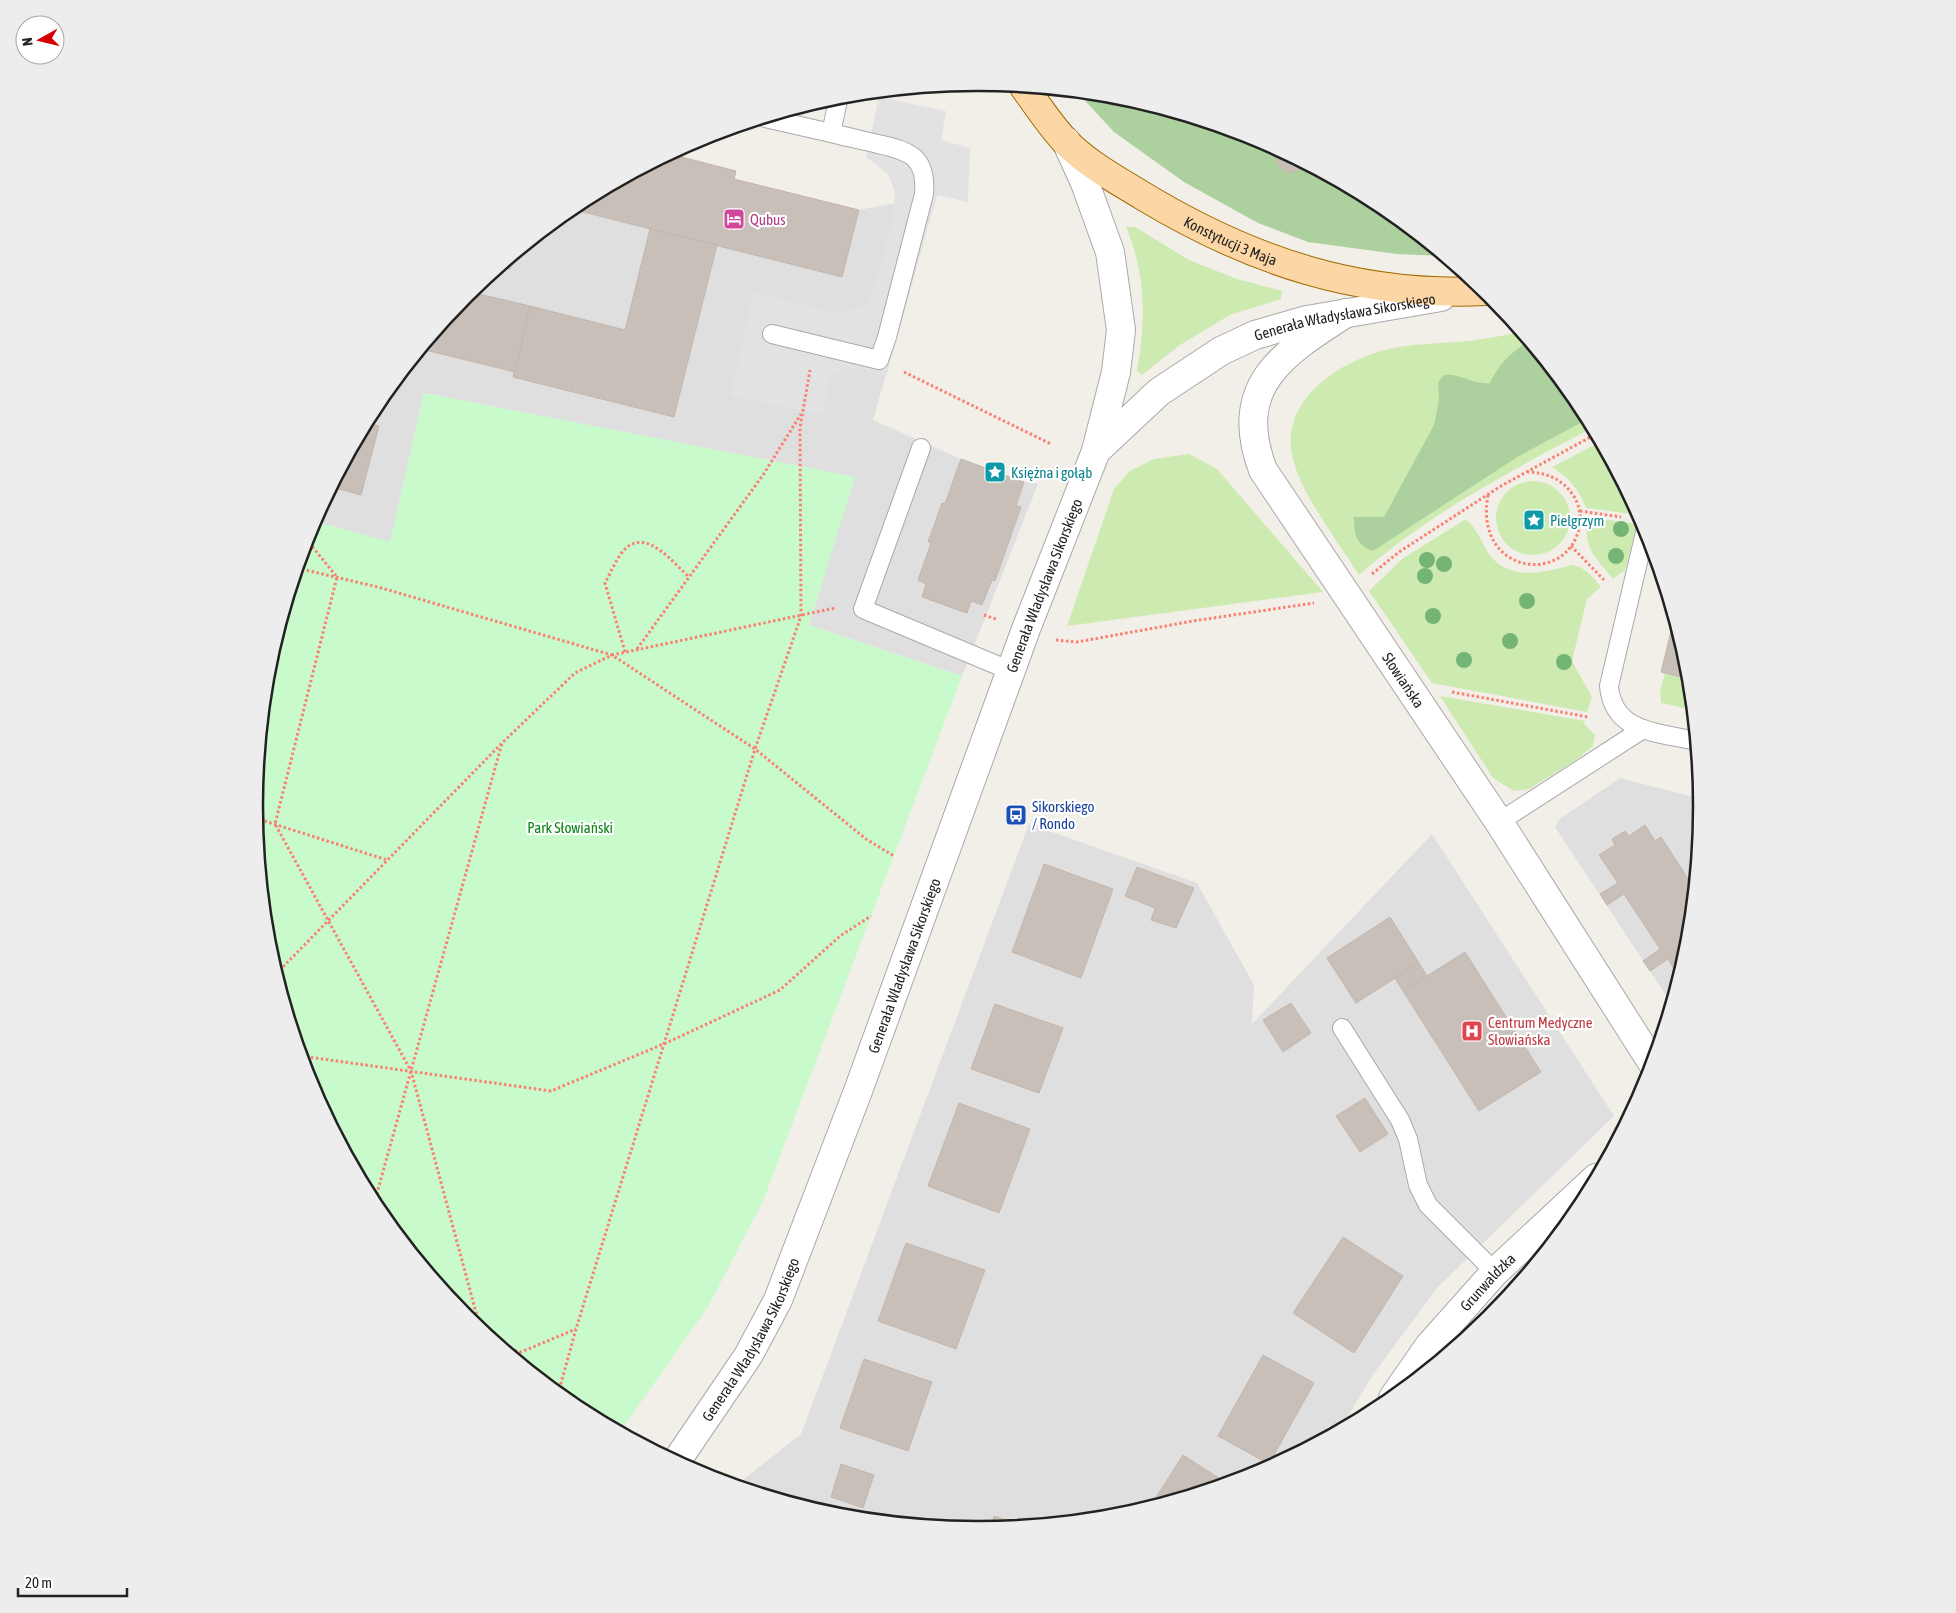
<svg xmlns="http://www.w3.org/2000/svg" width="1956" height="1613" font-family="'Asap Condensed',sans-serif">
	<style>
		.residential { fill: #e0dfdf }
		.grass { fill: #cdebb0 }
		.forest { fill: #add19e }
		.park { fill: #c8facc }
		.parking { fill: #e2e2e2 }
		.building { fill: #c7bfb8; stroke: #c4b6ab }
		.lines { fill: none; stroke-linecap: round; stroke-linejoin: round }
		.service-casing { stroke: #a9a9a9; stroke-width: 20 }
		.minor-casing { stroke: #a9a9a9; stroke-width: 30 }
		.tertiary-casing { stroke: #a9a9a9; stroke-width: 30 }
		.primary-casing { stroke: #a06b00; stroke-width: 30 }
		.path { stroke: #fa8072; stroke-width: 3; stroke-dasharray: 2.5 2.5; stroke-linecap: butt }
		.service { stroke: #fff; stroke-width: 18 }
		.minor { stroke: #fff; stroke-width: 28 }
		.tertiary { stroke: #fff; stroke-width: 28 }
		.primary { stroke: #fcd6a4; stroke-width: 28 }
		.tree { fill: #74b475 }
		.labels { text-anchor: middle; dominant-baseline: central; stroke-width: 4.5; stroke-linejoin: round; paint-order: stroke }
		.hotel-label { font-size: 15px; fill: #b23c85; stroke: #fff; text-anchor: start }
		.street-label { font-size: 15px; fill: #222; stroke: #fff }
		.culture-label { font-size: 15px; fill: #0d838f; stroke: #fff; text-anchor: start }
		.transit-label { font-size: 15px; fill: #164399; stroke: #fff; text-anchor: start }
		.park-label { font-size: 15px; fill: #0c8416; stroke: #fff }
		.health-label { font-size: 15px; fill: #be3a42; stroke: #fff; text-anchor: start }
		.rim { fill: none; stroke: #222; stroke-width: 2.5 }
	</style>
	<rect width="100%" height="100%" fill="#f2efe9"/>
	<g class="residential">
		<path d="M670 154 736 171 735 179 859 210 937 195 873 420 961 459 1024 482 1038 484 962 676 809 625 854 477 424 393 390 543 314 521 376 404 466 294 576 204Z"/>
		<path d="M1620 778 1701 799 1688 948 1671 1003 1555 827 1560 819Z"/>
		<path d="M1029 824 1197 883 1254 985 1252 1024 1432 834 1614 1116 1437 1288 1372 1376 1339 1431 1255 1475 1119 1517 978 1530 836 1517 735 1486 801 1434Z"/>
	</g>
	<g class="grass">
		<path d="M1135 227 1189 260 1237 279 1282 291 1281 299 1230 315 1180 345 1142 375 1137 371C1146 321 1146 275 1126 227Z"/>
		<path d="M1521 332 1580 405 1592 428C1512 470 1428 514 1359 575 1340 545 1303 496 1294 463 1277 405 1331 366 1381 351 1409 343 1440 344 1468 341 1486 339 1504 335 1521 332Z"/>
		<path d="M1600 442 1639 514V515L1586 508C1579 489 1569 478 1552 467Z"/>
		<path d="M1189 454 1217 469 1323 592 1067 626 1114 489 1130 471 1154 459Z"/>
		<circle cx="1533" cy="518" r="37"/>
		<path d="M1588 517 1637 524 1625 570 1613 579C1594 555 1583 549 1588 517Z"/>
		<path d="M1466 519C1477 529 1481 541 1489 554 1508 581 1545 573 1571 565 1586 567 1592 576 1601 587L1587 599 1572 661 1592 697 1587 712 1432 683 1369 591 1402 559Z"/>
		<path d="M1665 673 1689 679 1693 710 1661 703 1660 691Z"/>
		<path d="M1440 696 1585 721 1584 724 1595 735 1593 746 1576 760 1529 789 1514 791 1493 778Z"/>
	</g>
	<g class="forest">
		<path d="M1077 92 1120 96 1255 138 1380 205 1443 256 1397 254 1308 242 1258 223 1184 182 1114 132Z"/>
		<path d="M1528 341 1580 405 1588 419 1519 456 1373 551C1356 545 1354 534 1354 517H1384L1434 425 1439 400 1438 382 1444 375C1460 373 1474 385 1490 383 1499 363 1511 353 1528 341Z"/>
	</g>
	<path class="park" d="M424 393 855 477 809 625 962 676 763 1201 709 1305 620 1432 576 1408 466 1318 376 1208 309 1083 268 947 254 806 268 665 309 529 314 521 390 542Z"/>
	<path class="parking" d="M879 97 946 111 941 140 970 148 968 202 937 195 886 377 861 368H844L834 374 828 384 822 415 730 396 754 292 839 314 866 305 872 295 892 221 895 193 889 175 866 157Z"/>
	<g class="building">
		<path d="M1276 149 1306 165 1296 172H1286L1277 164Z"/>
		<path d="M670 154 736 171 734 179 859 210 842 277 571 209Z"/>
		<path d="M650 229 717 245 674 417 513 377 530 306 625 330Z"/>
		<path d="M513 256 510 269 500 267Z"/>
		<path d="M470 292 530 306 515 372 421 349Z"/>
		<path d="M366 423 379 426 361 495 332 487Z"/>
		<path d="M961 459 1024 482 1016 506 1021 507 995 581 992 580 982 605 971 601 967 613 922 597 926 584 918 580 931 543 928 542 942 503 945 504Z"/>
		<path d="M1674 619 1688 666 1689 679 1661 672Z"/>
		<path d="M1645 825 1655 841 1661 837 1694 888 1688 948 1679 977 1668 959 1650 971 1643 961 1660 949 1624 894 1607 905 1600 894 1618 883 1599 855 1615 845 1612 839 1625 831 1629 836Z"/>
		<path d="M1044 864 1113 889 1081 978 1012 952Z"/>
		<path d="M1137 867 1194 888 1176 928 1151 920 1155 908 1125 896Z"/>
		<path d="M1390 917 1419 963 1356 1003 1327 958Z"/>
		<path d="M1465 952 1541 1072 1479 1111 1403 991Z"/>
		<path d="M1419 963 1427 976 1403 991 1395 978Z"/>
		<path d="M1291 1003 1311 1033 1283 1052 1263 1020Z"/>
		<path d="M995 1004 1063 1028 1039 1093 971 1069Z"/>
		<path d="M1365 1098 1388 1134 1360 1152 1336 1116Z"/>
		<path d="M959 1103 1030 1129 999 1213 928 1186Z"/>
		<path d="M1343 1237 1403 1276 1354 1353 1293 1313Z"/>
		<path d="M906 1243 985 1270 956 1349 878 1321Z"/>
		<path d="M1263 1355 1314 1383 1269 1464 1218 1436Z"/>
		<path d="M864 1359 932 1382 908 1451 840 1428Z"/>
		<path d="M1183 1455 1228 1484 1150 1507Z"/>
		<path d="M841 1464 874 1475 863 1508 831 1497Z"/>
		<path d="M994 1516 1022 1526 991 1529Z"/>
	</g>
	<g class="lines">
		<g class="service-casing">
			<g id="service">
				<path d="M765 118 831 133 839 96"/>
				<path d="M772 334 879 360 887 337 924 194C927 157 910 151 878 144 862 140 847 137 831 133"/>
				<path d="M921 448 863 609 1011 671"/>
				<path d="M1646 528 1609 686C1613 733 1658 732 1696 741"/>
				<path d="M1499 822 1643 729"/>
				<path d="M1342 1028 1400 1120 1408 1139 1418 1185 1428 1205 1495 1272"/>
			</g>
		</g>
		<g class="minor-casing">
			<g id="minor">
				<path id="s1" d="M1346 313C1282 354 1231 386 1263 470L1499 822 1653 1064"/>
				<path id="s2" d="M1393 1398 1429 1346 1495 1272 1596 1178"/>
			</g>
		</g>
		<g class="tertiary-casing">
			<g id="tertiary">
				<path id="s3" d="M1096 451 1159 392 1221 351 1255 335 1307 320 1441 297"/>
				<path id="s4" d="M676 1462 748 1356 778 1300 858 1091 1026 629 1096 451 1116 372 1121 330 1110 252 1085 183 1066 141"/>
			</g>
		</g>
		<g class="primary-casing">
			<g id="primary">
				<path id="s5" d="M1024 87C1037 105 1050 125 1065 141 1087 164 1117 180 1143 196 1251 261 1358 297 1485 291"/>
			</g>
		</g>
		<g class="path">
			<path d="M904 372 1051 444"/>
			<path d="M1488 495C1473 576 1570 587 1580 524 1581 514 1579 504 1573 495 1562 479 1548 473 1528 472"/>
			<path d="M1580 511 1621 517"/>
			<path d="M306 539 337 577 275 824 411 1071 481 1331"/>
			<path d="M1571 546 1604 580"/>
			<path d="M297 568 378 587 612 655 755 749 866 839 894 856"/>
			<path d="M1372 574 1399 552 1501 486 1596 434"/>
			<path d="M984 615 996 619"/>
			<path d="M1056 640 1077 642 1193 621 1314 603"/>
			<path d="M637 649 763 475 801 414"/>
			<path d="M625 652 605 583C611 572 617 557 625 549 647 528 672 562 689 577"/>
			<path d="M1452 692 1588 717"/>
			<path d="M255 818 387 860"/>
			<path d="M276 974 502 743 575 673 612 655 835 608"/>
			<path d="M301 1056 551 1091 666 1043 780 990 840 936 871 916"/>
			<path d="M374 1204 502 743"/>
			<path d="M500 1347 521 1352 576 1329"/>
			<path d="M558 1394 576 1329 755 749 801 616 800 428 810 370"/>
		</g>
		<use href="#service" class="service"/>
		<use href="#minor" class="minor"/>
		<use href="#tertiary" class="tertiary"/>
		<use href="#primary" class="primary"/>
	</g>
	<g class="tree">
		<circle cx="1621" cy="529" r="8"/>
		<circle cx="1616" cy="556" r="8"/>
		<circle cx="1427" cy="560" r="8"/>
		<circle cx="1444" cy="564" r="8"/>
		<circle cx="1425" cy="576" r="8"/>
		<circle cx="1527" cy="601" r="8"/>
		<circle cx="1433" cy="616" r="8"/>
		<circle cx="1510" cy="641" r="8"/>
		<circle cx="1464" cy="660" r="8"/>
		<circle cx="1564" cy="662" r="8"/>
	</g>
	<defs>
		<g id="hotel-square" transform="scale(1.125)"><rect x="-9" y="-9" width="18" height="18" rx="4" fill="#d1479c" stroke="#fff"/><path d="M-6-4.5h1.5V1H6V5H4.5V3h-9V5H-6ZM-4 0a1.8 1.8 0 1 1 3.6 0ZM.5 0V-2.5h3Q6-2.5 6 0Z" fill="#fff"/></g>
		<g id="sight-square" transform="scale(1.125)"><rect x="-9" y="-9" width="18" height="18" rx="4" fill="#0f9aa8" stroke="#fff"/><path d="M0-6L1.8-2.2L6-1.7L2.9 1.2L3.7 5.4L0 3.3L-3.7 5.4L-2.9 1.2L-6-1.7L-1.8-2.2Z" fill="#fff"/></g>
		<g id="bus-square" transform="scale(1.125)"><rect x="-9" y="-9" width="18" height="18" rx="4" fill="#1a4fb4" stroke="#fff"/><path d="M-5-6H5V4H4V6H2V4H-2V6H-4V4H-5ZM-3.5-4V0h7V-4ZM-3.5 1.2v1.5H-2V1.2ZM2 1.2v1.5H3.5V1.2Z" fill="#fff"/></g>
		<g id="hospital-square" transform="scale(1.125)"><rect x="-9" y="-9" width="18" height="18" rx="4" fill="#e0444e" stroke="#fff"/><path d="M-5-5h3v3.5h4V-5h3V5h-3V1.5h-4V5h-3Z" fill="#fff"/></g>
	</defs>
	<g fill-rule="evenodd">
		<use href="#hotel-square" x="734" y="219"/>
		<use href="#sight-square" x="995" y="472"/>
		<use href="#sight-square" x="1534" y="520"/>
		<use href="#bus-square" x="1016" y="815"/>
		<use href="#hospital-square" x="1472" y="1031"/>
	</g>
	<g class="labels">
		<g class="hotel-label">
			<text x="750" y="219">Qubus</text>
		</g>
		<g class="street-label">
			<text stroke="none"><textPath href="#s5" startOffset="262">Konstytucji 3 Maja</textPath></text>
			<text stroke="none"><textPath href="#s3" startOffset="290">Generała Władysława Sikorskiego</textPath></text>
			<text stroke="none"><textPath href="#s4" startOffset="954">Generała Władysława Sikorskiego</textPath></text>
			<text stroke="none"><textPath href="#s1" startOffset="452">Słowiańska</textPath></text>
			<text stroke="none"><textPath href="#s4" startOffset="549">Generała Władysława Sikorskiego</textPath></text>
			<text stroke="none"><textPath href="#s2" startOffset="150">Grunwaldzka</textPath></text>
			<text stroke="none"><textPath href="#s4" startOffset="144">Generała Władysława Sikorskiego</textPath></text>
		</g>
		<g class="culture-label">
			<text x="1011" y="472">Księżna i gołąb</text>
			<text x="1550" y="520">Pielgrzym</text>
		</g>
		<g class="transit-label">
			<text x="1032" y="806">Sikorskiego<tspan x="1032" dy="17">/ Rondo</tspan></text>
		</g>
		<g class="park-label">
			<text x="570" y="827">Park Słowiański</text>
		</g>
		<g class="health-label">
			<text x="1488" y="1022">Centrum Medyczne<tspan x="1488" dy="17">Słowiańska</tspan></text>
		</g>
	</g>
	<path d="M0 0H1956V1613H0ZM263 806a715 715 0 1 1 1430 0a715 715 0 1 1-1430 0Z" fill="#ededed" fill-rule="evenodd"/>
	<path class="rim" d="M263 806a715 715 0 1 1 1430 0a715 715 0 1 1-1430 0Z"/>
	<g transform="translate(40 40) rotate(262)"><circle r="24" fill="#ffffff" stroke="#a7a7a7"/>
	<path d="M0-4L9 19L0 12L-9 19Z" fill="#d40000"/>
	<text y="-8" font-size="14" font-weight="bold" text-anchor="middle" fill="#222222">N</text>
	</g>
	<path d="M18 1588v8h109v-8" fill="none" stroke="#222222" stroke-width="2.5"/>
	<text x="25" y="1588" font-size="15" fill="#222222" stroke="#ffffff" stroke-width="4" paint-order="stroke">20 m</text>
</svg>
